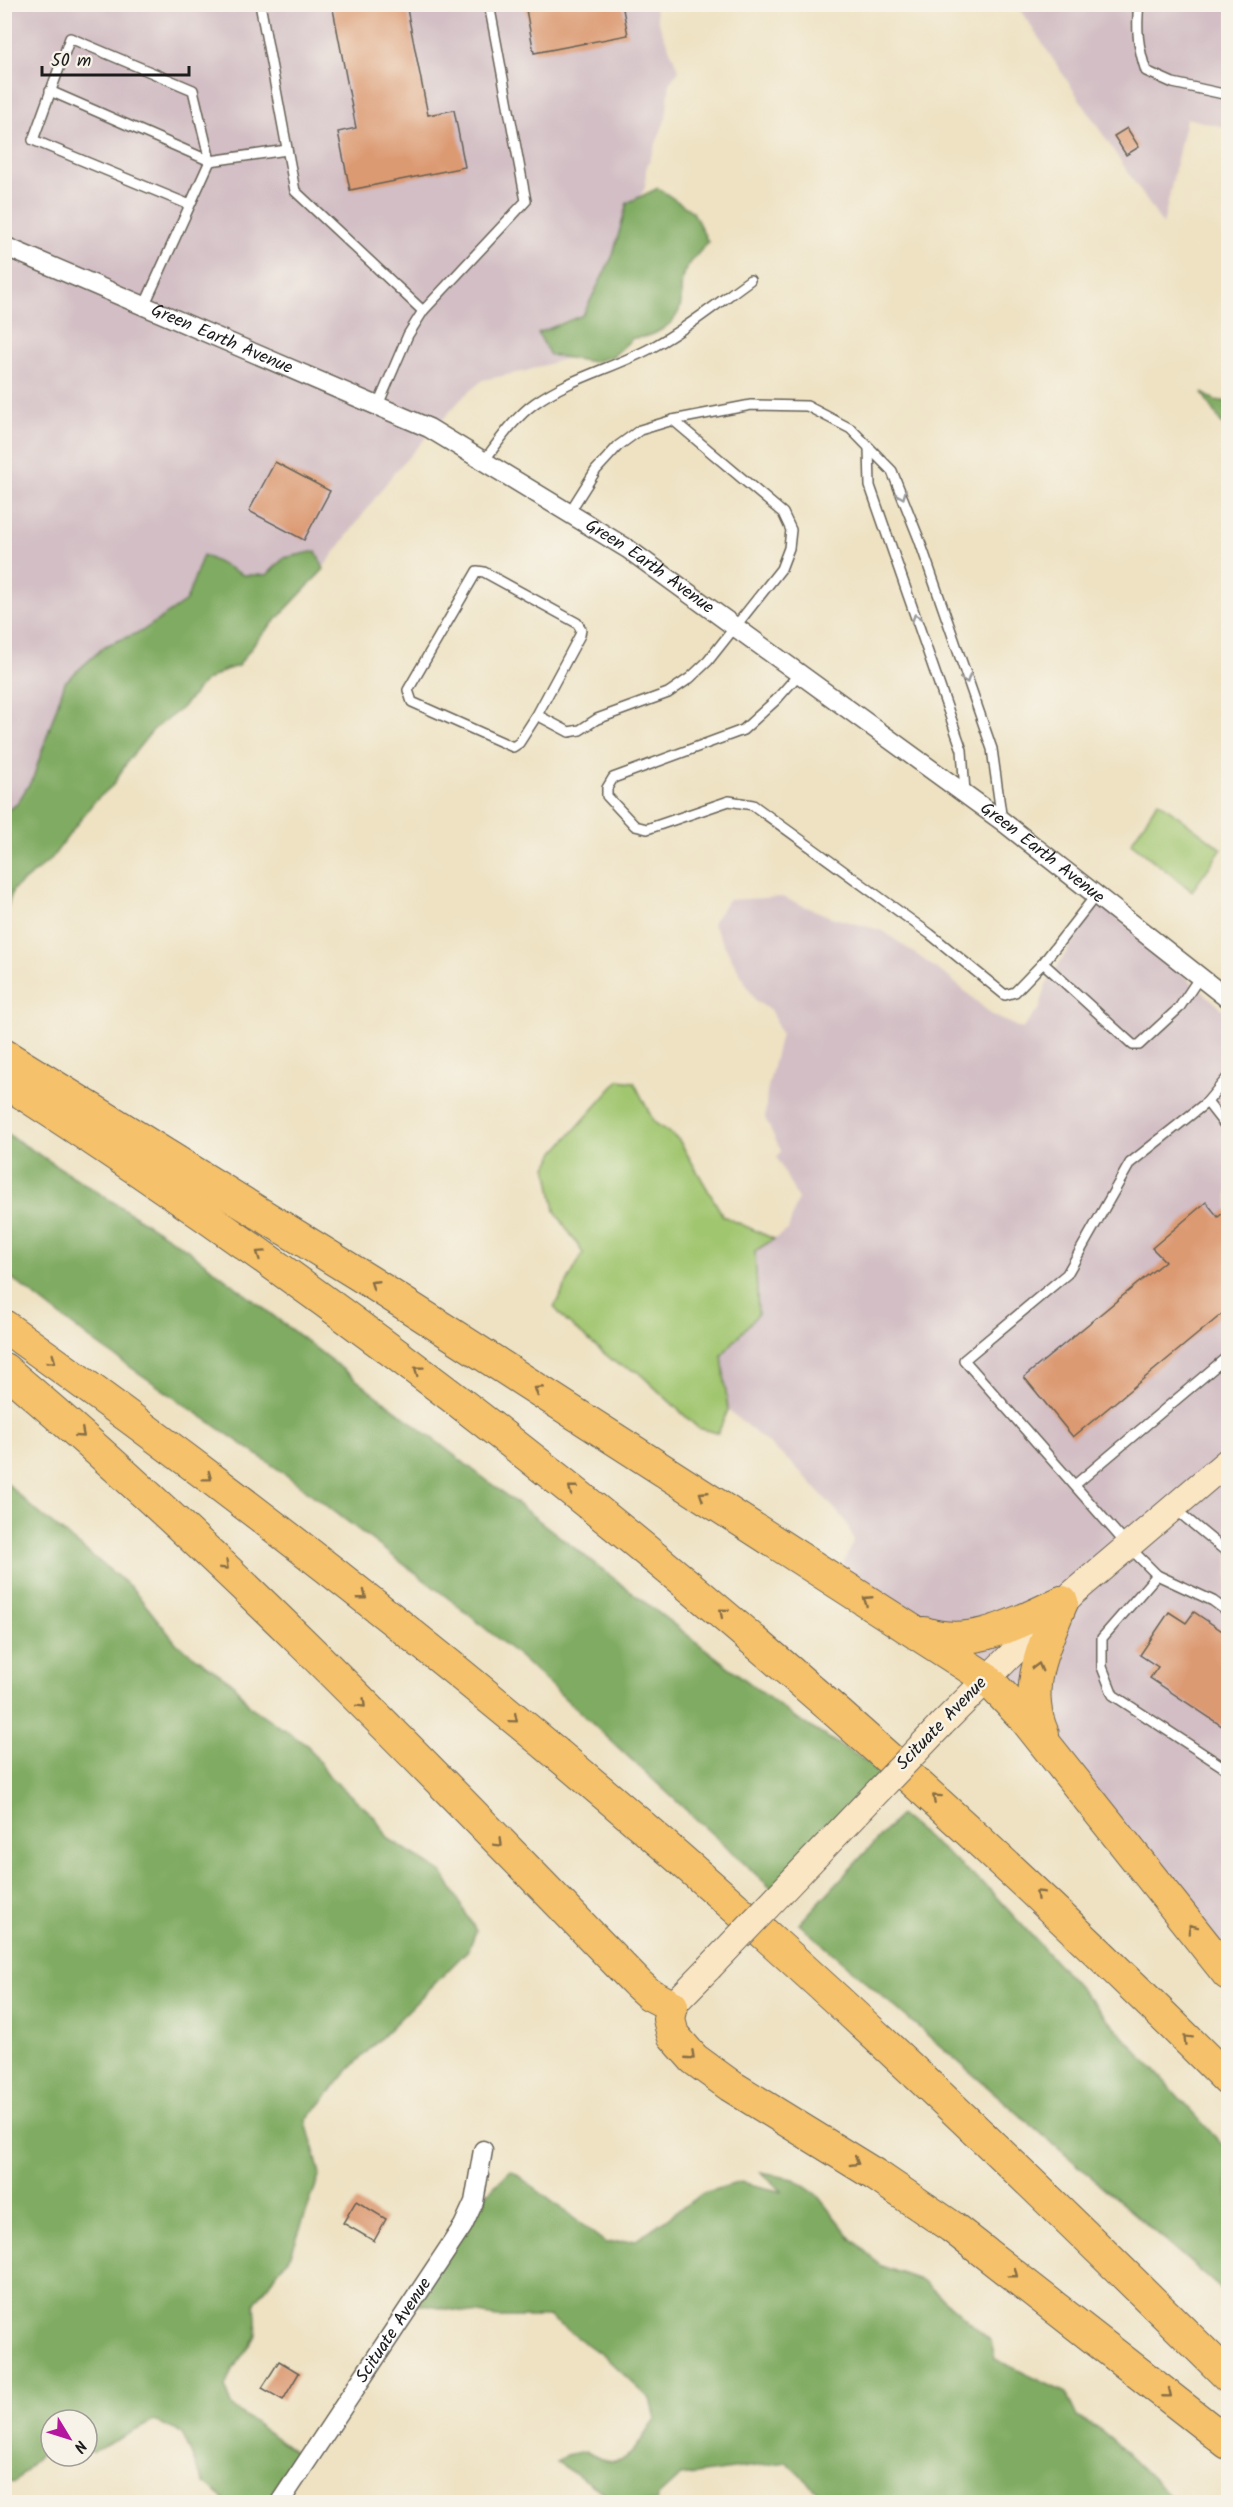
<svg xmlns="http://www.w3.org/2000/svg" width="1233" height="2507" font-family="Kalam,sans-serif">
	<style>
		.industrial { fill: #d2bec4 }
		.green { fill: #a1c670; stroke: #5e7146; stroke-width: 1.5 }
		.forest { fill: #80ab62; stroke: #4e643f; stroke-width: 1.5 }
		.building { fill: #dc9a72 }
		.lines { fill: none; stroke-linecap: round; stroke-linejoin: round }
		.service-casing { stroke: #666156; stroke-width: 12 }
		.minor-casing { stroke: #666156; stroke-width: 21 }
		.secondary-casing { stroke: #666156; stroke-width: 28 }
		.motorway-casing { stroke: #666156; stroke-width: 34 }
		.service { stroke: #fff; stroke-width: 9 }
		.minor { stroke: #fff; stroke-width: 18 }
		.secondary { stroke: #fbe6c4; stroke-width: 26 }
		.motorway { stroke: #f5c16b; stroke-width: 32 }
		.secondary-bridge-casing { stroke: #666156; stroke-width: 28; stroke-linecap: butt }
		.secondary-bridge { stroke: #fbe6c4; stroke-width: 26 }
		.oneway { stroke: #999 }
		.oneway2 { stroke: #886e44 }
		.labels { text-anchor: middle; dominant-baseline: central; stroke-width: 5; stroke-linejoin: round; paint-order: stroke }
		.street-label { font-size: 18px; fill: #1c1c1c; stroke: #f7f3e8 }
	</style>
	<rect width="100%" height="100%" fill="#f7f3e8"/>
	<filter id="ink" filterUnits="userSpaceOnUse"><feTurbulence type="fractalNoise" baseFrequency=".0167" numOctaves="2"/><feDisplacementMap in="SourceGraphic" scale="12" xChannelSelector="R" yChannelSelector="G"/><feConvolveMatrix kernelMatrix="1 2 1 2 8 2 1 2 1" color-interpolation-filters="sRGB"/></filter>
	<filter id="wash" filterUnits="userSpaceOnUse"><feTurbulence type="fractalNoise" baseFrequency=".008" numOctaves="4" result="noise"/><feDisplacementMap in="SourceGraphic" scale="24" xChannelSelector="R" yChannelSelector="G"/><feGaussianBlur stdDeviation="1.35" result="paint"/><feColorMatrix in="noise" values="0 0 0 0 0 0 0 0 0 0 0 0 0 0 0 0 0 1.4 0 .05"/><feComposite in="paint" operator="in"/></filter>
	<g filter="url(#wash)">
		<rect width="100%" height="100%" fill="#eee2c3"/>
		<g class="industrial">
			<path d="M5 5H654L658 22 679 70 670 82 666 118 646 169 645 188 639 197 627 203 613 255 583 315 558 323 568 358 526 371 483 380 464 396 393 474 324 567 316 551 284 558 267 575H244L203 555 186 601 142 631 105 646 65 682 33 778 17 804 5 812Z"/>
			<path d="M1017 5H1228V128L1186 118 1163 225Z"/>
			<path d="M782 897 831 917 883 931 951 979 992 1015 1022 1029 1040 1008 1046 985 1098 901 1228 1014V1974L989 1676 837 1577 854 1540 845 1520 795 1466 727 1409 722 1355 758 1314 755 1251 788 1230 798 1199 777 1158 781 1151 765 1118 767 1091 781 1034 771 1011 755 1000 712 923 728 900Z"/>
		</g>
		<g class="green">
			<path d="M1158 801 1222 849 1192 891 1131 843Z"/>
			<path d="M619 1080 634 1082 654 1122 679 1140 723 1216 774 1239 755 1251 758 1314 722 1355 728 1410 718 1433 698 1428 638 1372 617 1364 566 1321 554 1307 583 1253 555 1211 547 1167 555 1152Z"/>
		</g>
		<g class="forest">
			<path d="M658 188 693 212 708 242C700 252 687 264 683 275 680 285 682 293 681 303 678 325 652 338 633 338L613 356 593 362 550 355 538 333 583 315 613 255 627 203Z"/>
			<path d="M1202 393 1215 400 1228 402V433Z"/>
			<path d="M316 551 324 569 257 640 238 666 225 670 204 682 182 708 153 730 127 762 113 785 93 803 51 859 13 890 5 914V812L17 804 33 778 65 682 105 646 142 631 186 601 203 555 243 575H267L284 558Z"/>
			<path d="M4 1132 188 1250 795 1718 889 1775 774 1891 520 1657 452 1601 285 1474 94 1342 5 1273Z"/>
			<path d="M4 1480 29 1505 132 1588 177 1644 231 1682 251 1707 308 1746 330 1777 373 1815 389 1839 443 1873 476 1931 469 1949 346 2073 306 2121 320 2174 291 2254 255 2303 257 2335 232 2370 225 2387 233 2407 303 2458 275 2502H228L203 2482 182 2433 154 2421 93 2452 87 2451V2420H51V2450H44L14 2483 5 2480Z"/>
			<path d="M900 1815 989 1889 1228 2151V2295L799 1924Z"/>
			<path d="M511 2170 606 2243 636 2240 703 2193 741 2182 783 2192 761 2173 794 2179 817 2195 852 2239 881 2266 923 2281 991 2341 995 2359 1066 2393 1077 2417 1097 2427 1114 2441 1176 2502H829L787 2462 680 2476 657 2497V2502H619L556 2462 566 2455 585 2451C627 2476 633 2451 655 2419L650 2399 606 2358 549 2317H497L409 2303C439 2257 469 2208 511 2170Z"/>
		</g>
		<g id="blocks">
			<g class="building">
				<path d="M332 4H406L428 115 454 110 465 167 350 190 338 132 356 128Z"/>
				<path d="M525 4H622L628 35 534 53Z"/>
				<path d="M1127 128 1139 147 1126 155 1114 136Z"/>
				<path d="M275 462 330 491 304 540 249 511Z"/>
				<path d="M1206 1202 1218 1217 1228 1209V1309L1073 1437 1024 1377 1165 1261 1152 1248Z"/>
				<path d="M1169 1612 1186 1623 1194 1612 1228 1635V1730L1150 1678 1158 1667 1140 1655Z"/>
				<path d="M356 2201 386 2219 374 2241 343 2223Z"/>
				<path d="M279 2361 299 2373 283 2400 262 2388Z"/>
			</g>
		</g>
	</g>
	<g filter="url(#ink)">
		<use href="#blocks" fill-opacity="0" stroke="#666156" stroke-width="1.5"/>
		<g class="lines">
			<g class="service-casing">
				<g id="service">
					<path d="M260 4 295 191 423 311"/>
					<path d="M1139 4C1136 29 1138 47 1146 71L1173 83 1228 95"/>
					<path d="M50 91 210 161 287 150"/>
					<path d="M145 304 210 161 193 90 70 38 33 140 190 205"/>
					<path d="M378 405 408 335 423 311 526 201 489 4"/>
					<path d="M869 448 870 486 962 750 965 792"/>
					<path d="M484 461C499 441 514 418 535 403 570 378 614 368 651 348 686 329 718 303 750 280"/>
					<path d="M569 513 596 470 618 446 640 430 673 420 751 405 807 406 851 429 892 471 919 539 992 749 1002 821"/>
					<path d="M799 674 776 700 743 730 613 778 607 788V796L635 826 647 829 729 801 753 805 930 934 1005 995 1015 992 1043 963"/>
					<path d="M537 715 519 743 513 747 412 702 408 690 477 571 484 572 577 623 581 629 580 635 537 715 569 732 580 730 597 719 668 693 690 678 708 661 781 569 789 548 791 530 783 513 673 420"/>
					<path d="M1096 895 1043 963 1133 1045H1139L1179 1008 1201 975"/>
					<path d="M1228 1077 1207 1102 1228 1129"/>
					<path d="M1207 1102 1130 1163 1067 1274 964 1360 1127 1545 1157 1575 1213 1601 1228 1612"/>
					<path d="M1076 1484 1228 1356"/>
					<path d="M1175 1509 1228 1553"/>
					<path d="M1157 1575 1102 1638V1667L1113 1695 1228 1770"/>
				</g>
			</g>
			<g class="minor-casing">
				<g id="minor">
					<path id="s1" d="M4 246 429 428 628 549 1002 821 1228 999"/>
					<path id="s2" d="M280 2502 463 2226 474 2202 483 2150"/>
				</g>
			</g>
			<g class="secondary-casing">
				<g id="secondary">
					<path d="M942 1724 1073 1593 1228 1461"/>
					<path d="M672 2006 709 1968"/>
				</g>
			</g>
			<g class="motorway-casing">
				<g id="motorway">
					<path d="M4 1055 369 1281 986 1678 1026 1720 1228 1974"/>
					<path d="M4 1081C449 1368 855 1706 1228 2080"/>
					<path d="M4 1326C272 1518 532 1724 777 1945 931 2084 1080 2230 1228 2376"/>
					<path d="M4 1369C229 1559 433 1773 638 1984L649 1994 672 2006 669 2019 673 2035 694 2059 731 2086 877 2176 952 2227 1228 2443"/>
					<path d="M924 1633C973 1649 1018 1622 1062 1602"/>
					<path d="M1043 1734C1022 1688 1044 1646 1062 1602"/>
				</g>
			</g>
			<use href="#service" class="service"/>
			<use href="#minor" class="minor"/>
			<use href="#secondary" class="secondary"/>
			<use href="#motorway" class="motorway"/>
			<g class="secondary-bridge-casing">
				<path id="secondary-bridge" d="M709 1968 942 1724"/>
			</g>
			<use href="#secondary-bridge" class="secondary-bridge"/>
		</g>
		<defs><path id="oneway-chevron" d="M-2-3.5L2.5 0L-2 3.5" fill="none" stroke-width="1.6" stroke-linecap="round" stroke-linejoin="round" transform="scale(1.5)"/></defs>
		<g class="oneway">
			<use href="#oneway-chevron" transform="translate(902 495) rotate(68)"/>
			<use href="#oneway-chevron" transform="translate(916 618) rotate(-109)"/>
			<use href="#oneway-chevron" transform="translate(966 679) rotate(70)"/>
		</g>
		<g class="oneway2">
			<use href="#oneway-chevron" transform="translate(260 1254) rotate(-145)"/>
			<use href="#oneway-chevron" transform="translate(374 1284) rotate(-147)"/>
			<use href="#oneway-chevron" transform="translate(52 1360) rotate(36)"/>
			<use href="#oneway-chevron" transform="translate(418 1370) rotate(-143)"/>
			<use href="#oneway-chevron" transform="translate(538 1390) rotate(-147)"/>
			<use href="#oneway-chevron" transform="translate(81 1434) rotate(41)"/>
			<use href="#oneway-chevron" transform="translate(208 1477) rotate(37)"/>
			<use href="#oneway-chevron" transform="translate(572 1489) rotate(-141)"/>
			<use href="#oneway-chevron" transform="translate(703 1495) rotate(-147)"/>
			<use href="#oneway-chevron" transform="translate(225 1566) rotate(44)"/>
			<use href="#oneway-chevron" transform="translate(363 1596) rotate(38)"/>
			<use href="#oneway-chevron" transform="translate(867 1600) rotate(-147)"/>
			<use href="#oneway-chevron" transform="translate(723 1612) rotate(-140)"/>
			<use href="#oneway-chevron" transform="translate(1038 1667) rotate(-75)"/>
			<use href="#oneway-chevron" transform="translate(362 1704) rotate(45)"/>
			<use href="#oneway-chevron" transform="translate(514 1719) rotate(40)"/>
			<use href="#oneway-chevron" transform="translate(936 1798) rotate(-138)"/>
			<use href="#oneway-chevron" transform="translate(499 1843) rotate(45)"/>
			<use href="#oneway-chevron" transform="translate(1039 1894) rotate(-136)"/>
			<use href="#oneway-chevron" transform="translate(1192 1928) rotate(-128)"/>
			<use href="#oneway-chevron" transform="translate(1187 2039) rotate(-135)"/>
			<use href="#oneway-chevron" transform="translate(691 2056) rotate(43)"/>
			<use href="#oneway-chevron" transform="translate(855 2162) rotate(31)"/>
			<use href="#oneway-chevron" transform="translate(1014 2274) rotate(38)"/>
			<use href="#oneway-chevron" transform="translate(1168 2394) rotate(39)"/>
		</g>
	</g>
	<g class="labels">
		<g class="street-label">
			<text stroke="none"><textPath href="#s1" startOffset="237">Green Earth Avenue</textPath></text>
			<text stroke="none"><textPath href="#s1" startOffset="723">Green Earth Avenue</textPath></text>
			<text stroke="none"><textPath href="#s1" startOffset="1209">Green Earth Avenue</textPath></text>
			<text transform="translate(942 1724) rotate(-46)">Scituate Avenue</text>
			<text stroke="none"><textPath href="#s2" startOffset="206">Scituate Avenue</textPath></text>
		</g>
	</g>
	<rect width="1233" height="2507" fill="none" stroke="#f7f3e8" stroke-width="24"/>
	<g transform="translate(69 2438) rotate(128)"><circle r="28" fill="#f7f3e8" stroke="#9f9d96" stroke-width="1.5"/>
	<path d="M0-4.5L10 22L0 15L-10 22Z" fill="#b5179e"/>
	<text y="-9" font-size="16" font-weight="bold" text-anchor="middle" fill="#1c1c1c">N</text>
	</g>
	<path d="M42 66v9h147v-9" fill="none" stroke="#1c1c1c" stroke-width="3"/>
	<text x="51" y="66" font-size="18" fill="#1c1c1c" stroke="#f7f3e8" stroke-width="4.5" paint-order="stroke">50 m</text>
</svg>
